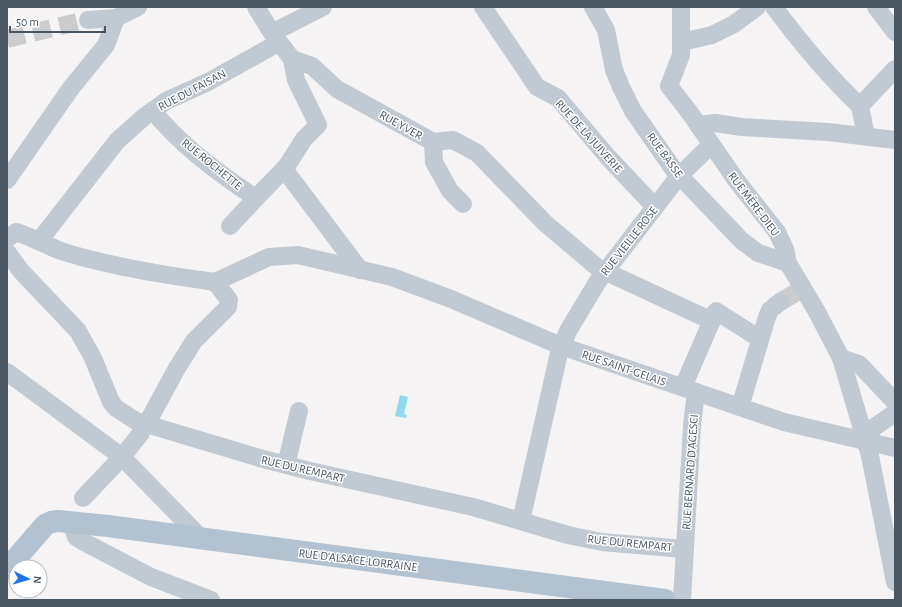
<svg xmlns="http://www.w3.org/2000/svg" width="902" height="607" font-family="'Alegreya Sans',sans-serif">
	<style>
		.water { fill: #90daee }
		.lines { fill: none; stroke-linecap: round; stroke-linejoin: round }
		.minor-tunnel { stroke: #caccce; stroke-width: 18; stroke-dasharray: 18 9; stroke-linecap: butt }
		.minor { stroke: #c1cad2; stroke-width: 18 }
		.major { stroke: #b3c2d1; stroke-width: 22 }
		.labels { text-anchor: middle; dominant-baseline: central; stroke-width: 3; stroke-linejoin: round; paint-order: stroke }
		.street-label { font-size: 12px; fill: #4a5661; stroke: #fff }
	</style>
	<rect width="100%" height="100%" fill="#f5f3f3"/>
	<path class="water" d="M400 395 408 397 404 414 407 415 406 418 395 416Z"/>
	<g class="lines">
		<g class="minor-tunnel">
			<path d="M7 39 86 20"/>
			<path d="M780 302 797 292"/>
		</g>
		<g class="minor">
			<path d="M256 7 272 33 292 59 312 66 337 89 433 142 453 140 477 153 545 223 598 268 712 321"/>
			<path d="M483 7 537 87 558 98 607 156 655 207"/>
			<path d="M593 7 606 30 614 70 621 87 633 111 674 170 742 241 758 253 788 263"/>
			<path d="M681 7V55L669 86 690 113 736 180 777 232 785 249 788 263 817 312 841 358 870 456 895 582"/>
			<path d="M774 7C800 42 828 76 860 106L895 69"/>
			<path d="M876 7 895 32"/>
			<path d="M88 20 116 18"/>
			<path d="M272 33 323 7"/>
			<path d="M682 42 712 35 734 24 757 7"/>
			<path d="M860 106 866 136"/>
			<path d="M153 111C181 146 219 174 256 198L286 167 304 139 318 125 296 80 292 59"/>
			<path d="M698 125 715 123 742 127 828 132 895 140"/>
			<path d="M433 142 434 162 450 191 463 204"/>
			<path d="M284 169 360 270"/>
			<path d="M7 180 71 88 106 45 116 18 138 7"/>
			<path d="M230 226 256 198"/>
			<path d="M7 239 16 232C33 237 48 247 64 252 113 267 165 275 215 282"/>
			<path d="M39 241 117 141 145 116 166 101 208 82 278 43"/>
			<path d="M7 252 21 271 78 331 93 358 111 402 116 408 136 421 263 459 310 471 473 507 568 535 602 542 684 549"/>
			<path d="M215 282 269 257 298 255 392 277 451 299 561 346 784 422 895 448"/>
			<path d="M841 358 859 364 895 402"/>
			<path d="M7 372 122 457 203 540"/>
			<path d="M683 387 716 311 760 339"/>
			<path d="M740 407 767 317 770 310 780 302"/>
			<path d="M146 425 177 368 194 341 228 307 229 300 215 282"/>
			<path d="M865 441 873 428 895 413"/>
			<path d="M286 465 299 411"/>
			<path d="M83 498 122 457 141 433"/>
			<path d="M521 521 559 353 568 331 598 281 679 176 711 145"/>
			<path d="M76 523 74 531 76 537 84 542 151 577 211 600"/>
			<path d="M682 600 692 425 696 392"/>
		</g>
		<path class="major" d="M7 569 45 525 51 522 58 521 108 526 665 600"/>
	</g>
	<g class="labels">
		<g class="street-label">
			<text transform="translate(192 90) rotate(-28)">RUE DU FAISAN</text>
			<text transform="translate(401 125) rotate(29)">RUE YVER</text>
			<text transform="translate(589 136) rotate(48)">RUE DE LA JUIVERIE</text>
			<text transform="translate(665 155) rotate(54)">RUE BASSE</text>
			<text transform="translate(212 164) rotate(39)">RUE ROCHETTE</text>
			<text transform="translate(754 204) rotate(53)">RUE MÈRE-DIEU</text>
			<text transform="translate(629 241) rotate(-52)">RUE VIEILLE ROSE</text>
			<text transform="translate(624 368) rotate(19)">RUE SAINT-GELAIS</text>
			<text transform="translate(303 469) rotate(13)">RUE DU REMPART</text>
			<text transform="translate(690 472) rotate(-86)">RUE BERNARD D'AGESCI</text>
			<text transform="translate(630 543) rotate(6)">RUE DU REMPART</text>
			<text transform="translate(358 560) rotate(7)">RUE D'ALSACE-LORRAINE</text>
		</g>
	</g>
	<rect width="902" height="607" fill="none" stroke="#4a5661" stroke-width="16"/>
	<g transform="translate(28 579) rotate(95)"><circle r="19" fill="#ffffff" stroke="#b7bbc0"/>
	<path d="M0-3L7 15L0 10L-7 15Z" fill="#1a73e8"/>
	<text y="-6" font-size="11" font-weight="bold" text-anchor="middle" fill="#4a5661">N</text>
	</g>
	<path d="M10 26v6h95v-6" fill="none" stroke="#4a5661" stroke-width="2"/>
	<text x="16" y="26" font-size="12" fill="#4a5661" stroke="#ffffff" stroke-width="3" paint-order="stroke">50 m</text>
</svg>
